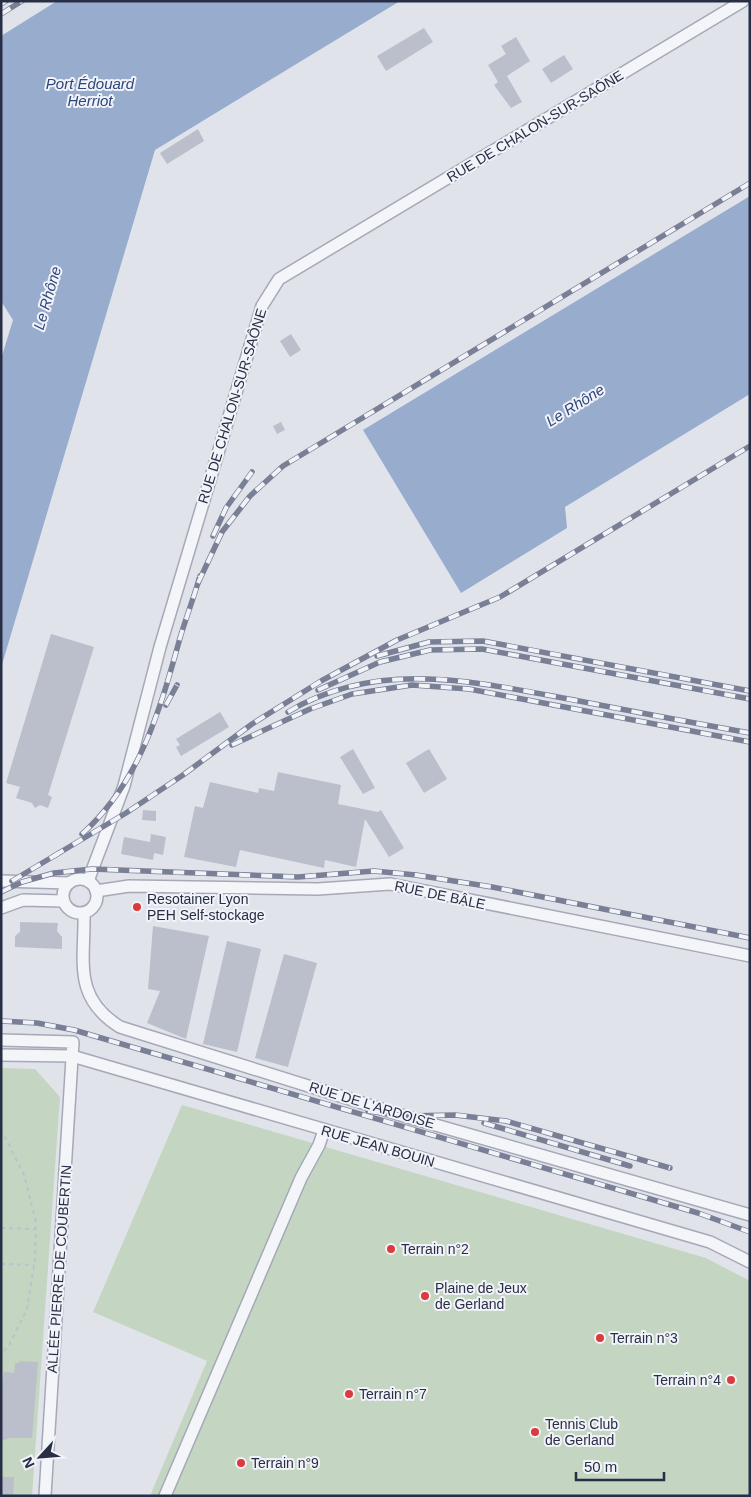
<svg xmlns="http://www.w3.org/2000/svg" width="751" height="1497" font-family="Arial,sans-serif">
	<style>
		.green { fill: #c4d6c1 }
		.water { fill: #98acce }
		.building { fill: #babfcb }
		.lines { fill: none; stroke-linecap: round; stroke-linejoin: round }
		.minor-casing { stroke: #a5a9b6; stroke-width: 14 }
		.path { stroke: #bfc1ca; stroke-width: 2; stroke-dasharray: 4 4; stroke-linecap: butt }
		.minor { stroke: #f4f5f9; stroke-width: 11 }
		.rail-casing { stroke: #798096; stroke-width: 5.5 }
		.rail { stroke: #f1f3f8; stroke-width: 4; stroke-dasharray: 11; stroke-linecap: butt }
		.poi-dot { fill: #dc3a3d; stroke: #f1f3f8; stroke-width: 2 }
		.labels { text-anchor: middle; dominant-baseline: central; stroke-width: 4; stroke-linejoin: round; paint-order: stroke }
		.street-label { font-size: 14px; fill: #272e45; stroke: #f1f3f8 }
		.poi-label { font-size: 14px; fill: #272e45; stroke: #f1f3f8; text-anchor: start }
		.water-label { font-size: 15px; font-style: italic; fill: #2d467d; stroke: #f1f3f8 }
	</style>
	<rect width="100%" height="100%" fill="#e1e3eb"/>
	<g class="green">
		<path d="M1 1068 35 1069 60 1097 32 1496H1Z"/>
		<path d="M182 1105 706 1258 750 1281V1496H150L207 1361 93 1312Z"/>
	</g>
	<g class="water">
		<path d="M57 1H400L155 150 1 668V359L13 320 1 301V36Z"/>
		<path d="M750 196V394L565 507 567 528 461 593 363 430Z"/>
	</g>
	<g class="building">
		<path d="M424 28 433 42 386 71 377 56Z"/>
		<path d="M516 37 530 61 507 76 522 102 511 108 494 85 498 82 488 65 506 54 501 46Z"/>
		<path d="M564 55 573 69 551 83 542 69Z"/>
		<path d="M198 129 204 141 167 164 160 153Z"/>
		<path d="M291 334 301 350 290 357 280 341Z"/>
		<path d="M281 422 285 430 277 434 273 426Z"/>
		<path d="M51 634 94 647 48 795 52 797 48 808 40 805 35 808 32 803 16 798 20 787 6 783Z"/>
		<path d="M220 712 229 727 181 756 176 747 180 745 176 739Z"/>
		<path d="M353 749 375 788 363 794 340 757Z"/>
		<path d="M429 749 447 779 424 793 406 763Z"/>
		<path d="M278 772 341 785 338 804 378 812 381 810 404 848 389 857 365 819 356 867 325 860 324 868 240 850 236 867 184 857 195 806 203 808 210 782 258 793 259 788 274 791Z"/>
		<path d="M143 810 156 811V821L142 820Z"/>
		<path d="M151 834 166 837 163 855 154 853 153 860 121 854 124 837 150 842Z"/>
		<path d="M20 922 58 923 57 931 62 937V949L15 947V936L20 932Z"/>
		<path d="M153 926 209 936 186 1039 147 1023 160 991 148 989Z"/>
		<path d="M227 941 261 949 237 1052 203 1044Z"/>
		<path d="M284 954 317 963 288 1067 255 1058Z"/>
		<path d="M19 1361 38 1362 32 1438H10L1 1441V1389L4 1372 14 1373 15 1363H19Z"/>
		<path d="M1 1477H14L13 1496H1Z"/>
	</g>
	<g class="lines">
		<g class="minor-casing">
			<g id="minor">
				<circle cx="80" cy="896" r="17"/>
				<path d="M1 881 69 883"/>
				<path d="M88 881 124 786 160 647 262 306 279 279 743 1"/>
				<path d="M96 891 129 886 318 889 390 884 750 956"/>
				<path d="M1 908 23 900 63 901"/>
				<path d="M84 913C85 961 72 997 120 1027L404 1116 750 1215"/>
				<path d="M1 1040 73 1042 45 1496"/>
				<path d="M1 1055 72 1056 710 1242 750 1262"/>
				<path d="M165 1496 301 1178 319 1145 324 1130"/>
			</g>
		</g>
		<g class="path">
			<path d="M1 1129 24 1175 36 1222 35 1259 27 1309 9 1345 1 1354"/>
			<path d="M1 1228 35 1229"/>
			<path d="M1 1264 34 1265"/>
		</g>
		<use href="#minor" class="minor"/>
		<g class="rail-casing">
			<g id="rail">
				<path d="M1 4 6 1"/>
				<path d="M1 14 22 1"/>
				<path d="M213 536 226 508 252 472"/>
				<path d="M198 583 222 532 250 496 283 466 750 183"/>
				<path d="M377 656 429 642 483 641 750 691"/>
				<path d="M318 690 380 662 430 650 482 649 750 699"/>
				<path d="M166 705 177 685"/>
				<path d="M288 712C380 657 481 683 579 701 636 712 693 723 750 733"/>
				<path d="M232 745 310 709 352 694 412 685 469 689 750 742"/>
				<path d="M82 834C140 782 160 710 180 638 186 618 194 597 200 576"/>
				<path d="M54 856 126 813 183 775 252 724 321 681 397 640 500 597 750 446"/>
				<path d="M12 881 59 853"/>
				<path d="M1 892 22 882 54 873 92 869 298 877 374 871 416 875 492 887 750 938"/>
				<path d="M1 1021 37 1023 74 1030 698 1213 750 1232"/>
				<path d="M368 1111 404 1116 455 1115 506 1121 670 1168"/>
				<path d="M484 1123 630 1166"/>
			</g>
		</g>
		<use href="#rail" class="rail"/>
	</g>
	<g class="poi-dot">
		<circle cx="137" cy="907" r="5"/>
		<circle cx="391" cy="1249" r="5"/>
		<circle cx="425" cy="1296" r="5"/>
		<circle cx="600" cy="1338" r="5"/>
		<circle cx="731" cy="1380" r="5"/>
		<circle cx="349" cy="1394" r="5"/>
		<circle cx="535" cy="1432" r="5"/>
		<circle cx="241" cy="1463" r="5"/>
	</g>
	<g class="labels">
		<g class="street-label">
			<text transform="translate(535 126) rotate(-31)">RUE DE CHALON-SUR-SAÔNE</text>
			<text transform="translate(232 406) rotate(-73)">RUE DE CHALON-SUR-SAÔNE</text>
			<text transform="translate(440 895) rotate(12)">RUE DE BÂLE</text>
			<text transform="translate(372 1105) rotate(17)">RUE DE L'ARDOISE</text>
			<text transform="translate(378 1146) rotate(16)">RUE JEAN BOUIN</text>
			<text transform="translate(59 1269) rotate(-86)">ALLÉE PIERRE DE COUBERTIN</text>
		</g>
		<g class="poi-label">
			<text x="147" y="899">Resotainer Lyon<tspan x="147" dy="16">PEH Self-stockage</tspan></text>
			<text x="401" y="1249">Terrain n°2</text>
			<text x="435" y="1288">Plaine de Jeux<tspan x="435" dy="16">de Gerland</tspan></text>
			<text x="610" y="1338">Terrain n°3</text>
			<text x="721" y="1380" text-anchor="end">Terrain n°4</text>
			<text x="359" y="1394">Terrain n°7</text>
			<text x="545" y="1424">Tennis Club<tspan x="545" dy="16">de Gerland</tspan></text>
			<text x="251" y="1463">Terrain n°9</text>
		</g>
		<g class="water-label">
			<text x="90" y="83">Port Édouard<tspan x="90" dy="17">Herriot</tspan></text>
			<text transform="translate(47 298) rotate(-74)">Le Rhône</text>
			<text transform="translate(575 405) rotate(-32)">Le Rhône</text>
		</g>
	</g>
	<rect width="751" height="1497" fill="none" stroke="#272e45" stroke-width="5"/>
	<g transform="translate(40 1457) rotate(244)" stroke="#f1f3f8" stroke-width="4" paint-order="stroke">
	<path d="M0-4L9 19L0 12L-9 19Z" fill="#272e45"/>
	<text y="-8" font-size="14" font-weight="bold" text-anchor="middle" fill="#272e45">N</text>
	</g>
	<path d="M576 1472v8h88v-8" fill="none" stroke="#272e45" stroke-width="2.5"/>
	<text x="584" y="1472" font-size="15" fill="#272e45" stroke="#f1f3f8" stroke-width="4" paint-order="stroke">50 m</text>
</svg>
